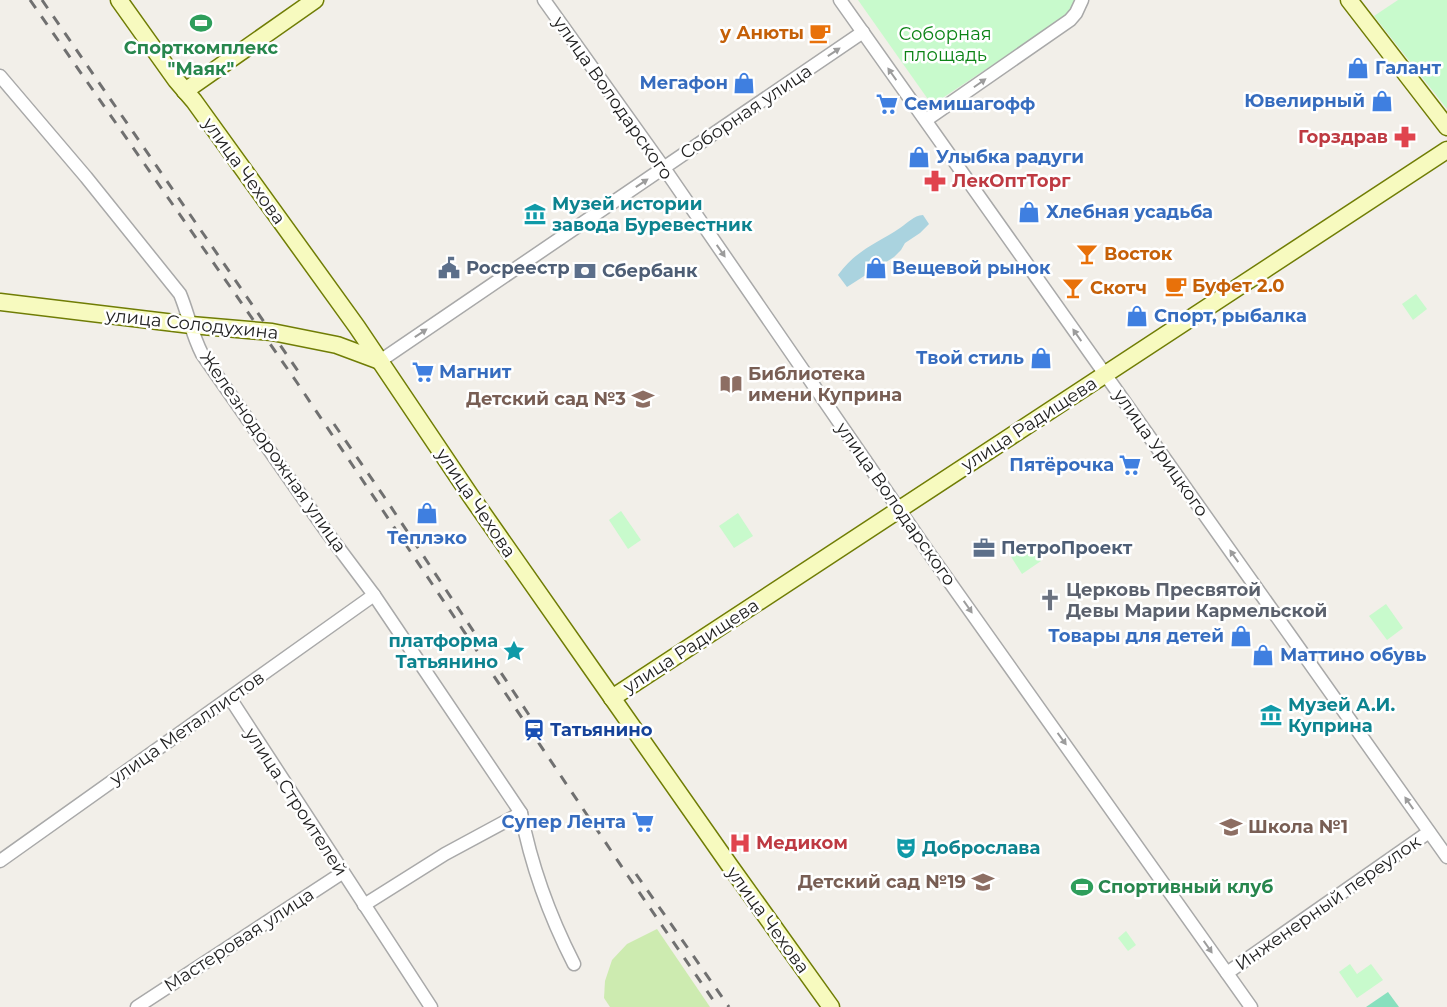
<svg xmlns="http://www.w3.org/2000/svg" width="1447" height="1007" font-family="Montserrat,sans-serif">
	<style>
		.grass { fill: #cdebb0 }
		.park { fill: #c8facc }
		.pitch { fill: #88e0be }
		.water { fill: #aad3df }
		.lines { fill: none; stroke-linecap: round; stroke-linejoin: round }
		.street-casing { stroke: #a9a9a9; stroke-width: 15 }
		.secondary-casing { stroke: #707d05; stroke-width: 19 }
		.street { stroke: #fff; stroke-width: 12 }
		.secondary { stroke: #f7fabf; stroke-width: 16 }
		.rail { stroke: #707070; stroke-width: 3; stroke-dasharray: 10 10; stroke-linecap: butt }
		.oneway { fill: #9c9c9c }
		.labels { text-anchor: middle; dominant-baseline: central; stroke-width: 5; stroke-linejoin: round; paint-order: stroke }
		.food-label { font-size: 18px; font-weight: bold; fill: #c56008; stroke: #fff; text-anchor: start }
		.park-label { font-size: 18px; fill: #0c8416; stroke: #fff }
		.leisure-label { font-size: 18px; font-weight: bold; fill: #27864d; stroke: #fff }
		.shop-label { font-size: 18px; font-weight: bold; fill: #366cbe; stroke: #fff; text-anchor: start }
		.street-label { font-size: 18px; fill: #222; stroke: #fff }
		.health-label { font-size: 18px; font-weight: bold; fill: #be3a42; stroke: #fff; text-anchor: start }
		.culture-label { font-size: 18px; font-weight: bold; fill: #0d838f; stroke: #fff; text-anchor: start }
		.service-label { font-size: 18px; font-weight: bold; fill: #4e5e75; stroke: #fff; text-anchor: start }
		.education-label { font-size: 18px; font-weight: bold; fill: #785e54; stroke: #fff; text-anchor: start }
		.worship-label { font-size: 18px; font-weight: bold; fill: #5b616d; stroke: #fff; text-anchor: start }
		.transit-label { font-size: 18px; font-weight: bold; fill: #164399; stroke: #fff; text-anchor: start }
	</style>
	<rect width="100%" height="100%" fill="#f2efe9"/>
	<path class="grass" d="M657 929 710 1007H610L604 998 605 981 612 960 627 944Z"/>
	<g class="park">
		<path d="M858 0H1076L1070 11 1060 20 932 105Z"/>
		<path d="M1398 0H1447V109L1374 16Z"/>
		<path d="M1416 294 1427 309 1413 320 1402 304Z"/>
		<path d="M621 511 641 540 628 549 609 520Z"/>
		<path d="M738 513 753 536 734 548 719 526Z"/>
		<path d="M1029 543 1041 561 1022 574 1010 555Z"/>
		<path d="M1386 604 1403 628 1387 640 1369 616Z"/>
		<path d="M1126 931 1136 945 1128 951 1118 938Z"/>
		<path d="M1350 964 1357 974 1371 964 1383 980 1357 998 1339 972Z"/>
	</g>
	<path class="pitch" d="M1388 992 1399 1007H1366Z"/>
	<path class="water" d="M923 215 929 224 920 233 905 243 901 250 894 257 847 287 838 275C856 250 876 244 900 228 909 222 913 216 923 215Z"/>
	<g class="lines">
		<g class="street-casing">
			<g id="street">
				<path d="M544 0 664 168 929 553 1251 1007"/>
				<path d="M840 0 1447 857"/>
				<path d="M0 76 86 177 180 294C188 313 192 335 202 354L326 531 374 595 521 813C531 865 550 917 574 964"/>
				<path d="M926 120 1070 20 1076 13 1082 0"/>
				<path d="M380 361 863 32"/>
				<path d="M230 698 431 1007"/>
				<path d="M0 861 374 595"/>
				<path d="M364 905 445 854 521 813"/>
				<path d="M1227 973 1429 832"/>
				<path d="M137 1007 342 873"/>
			</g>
		</g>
		<g class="secondary-casing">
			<g id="secondary">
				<path d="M119 0 176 80 194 101 357 327 470 495 601 682 730 866 831 1007"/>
				<path d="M1349 0 1447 127"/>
				<path d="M185 91 315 0"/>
				<path d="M0 302 191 325 272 332 337 345 380 361"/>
				<path d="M612 698 1447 150"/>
			</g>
		</g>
		<use href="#street" class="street"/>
		<use href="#secondary" class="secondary"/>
		<g class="rail">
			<path d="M30 0 298 384 628 876 718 1007"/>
			<path d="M42 0 300 374"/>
			<path d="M334 424 385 498 537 727"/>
			<path d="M636 874 729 1007"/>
		</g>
	</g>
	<defs><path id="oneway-solid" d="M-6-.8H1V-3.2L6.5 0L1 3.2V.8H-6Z" transform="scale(1.25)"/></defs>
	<g class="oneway">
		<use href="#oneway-solid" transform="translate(834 52) rotate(-34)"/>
		<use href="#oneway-solid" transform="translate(892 74) rotate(-125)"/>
		<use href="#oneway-solid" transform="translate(980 83) rotate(-35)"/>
		<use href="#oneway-solid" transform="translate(642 183) rotate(-34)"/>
		<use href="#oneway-solid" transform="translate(721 251) rotate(55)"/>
		<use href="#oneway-solid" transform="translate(421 333) rotate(-34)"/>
		<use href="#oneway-solid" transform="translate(1077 335) rotate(-125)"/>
		<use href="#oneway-solid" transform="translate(1234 556) rotate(-125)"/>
		<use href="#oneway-solid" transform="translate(968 607) rotate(55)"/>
		<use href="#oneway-solid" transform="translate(1062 739) rotate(54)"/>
		<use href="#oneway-solid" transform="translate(1409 803) rotate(-125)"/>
		<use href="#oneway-solid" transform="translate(1208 947) rotate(55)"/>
	</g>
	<defs>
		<g id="stadium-bare" transform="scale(1.725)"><path d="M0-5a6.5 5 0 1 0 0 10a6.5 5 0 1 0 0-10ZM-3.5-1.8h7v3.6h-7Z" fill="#2e9e5b" stroke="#fff" stroke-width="2.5" paint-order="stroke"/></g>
		<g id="cafe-bare" transform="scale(1.725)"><path d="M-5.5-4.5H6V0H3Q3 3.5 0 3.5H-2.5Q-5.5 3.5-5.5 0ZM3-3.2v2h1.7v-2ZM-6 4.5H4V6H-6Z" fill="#e8710a" stroke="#fff" stroke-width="2.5" paint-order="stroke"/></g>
		<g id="shop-bare" transform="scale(1.725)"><path d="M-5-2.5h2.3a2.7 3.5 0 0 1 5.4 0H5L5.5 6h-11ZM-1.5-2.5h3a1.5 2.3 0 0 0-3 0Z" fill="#3f7fe0" stroke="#fff" stroke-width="2.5" paint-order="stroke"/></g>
		<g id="supermarket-bare" transform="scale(1.725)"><path d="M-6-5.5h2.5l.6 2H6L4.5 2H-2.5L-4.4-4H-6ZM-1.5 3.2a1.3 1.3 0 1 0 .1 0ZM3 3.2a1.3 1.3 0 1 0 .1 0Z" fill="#3f7fe0" stroke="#fff" stroke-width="2.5" paint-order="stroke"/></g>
		<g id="pharmacy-bare" transform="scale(1.725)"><path d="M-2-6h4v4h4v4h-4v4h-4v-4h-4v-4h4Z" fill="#e0444e" stroke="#fff" stroke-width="2.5" paint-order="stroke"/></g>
		<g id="museum-bare" transform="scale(1.725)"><path d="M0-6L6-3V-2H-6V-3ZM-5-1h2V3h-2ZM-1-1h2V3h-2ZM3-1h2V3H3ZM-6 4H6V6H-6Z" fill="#0f9aa8" stroke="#fff" stroke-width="2.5" paint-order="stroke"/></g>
		<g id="bar-bare" transform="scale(1.725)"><path d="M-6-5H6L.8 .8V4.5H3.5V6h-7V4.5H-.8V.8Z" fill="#e8710a" stroke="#fff" stroke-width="2.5" paint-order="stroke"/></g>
		<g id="civic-bare" transform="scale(1.725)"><path d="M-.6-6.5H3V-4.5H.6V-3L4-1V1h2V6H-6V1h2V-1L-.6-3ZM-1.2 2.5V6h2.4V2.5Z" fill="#5c6f8a" stroke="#fff" stroke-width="2.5" paint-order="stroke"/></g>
		<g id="bank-bare" transform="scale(1.725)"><path d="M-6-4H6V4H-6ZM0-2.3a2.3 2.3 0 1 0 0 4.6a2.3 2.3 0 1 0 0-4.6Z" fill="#5c6f8a" stroke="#fff" stroke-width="2.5" paint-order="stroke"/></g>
		<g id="library-bare" transform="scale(1.725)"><path d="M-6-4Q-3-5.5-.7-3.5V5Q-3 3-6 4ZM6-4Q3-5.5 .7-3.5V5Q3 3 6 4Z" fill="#8d6e63" stroke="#fff" stroke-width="2.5" paint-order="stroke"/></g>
		<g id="school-bare" transform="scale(1.725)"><path d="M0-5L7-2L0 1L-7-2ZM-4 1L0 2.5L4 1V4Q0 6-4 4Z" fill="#8d6e63" stroke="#fff" stroke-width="2.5" paint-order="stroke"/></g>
		<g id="office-bare" transform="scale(1.725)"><path d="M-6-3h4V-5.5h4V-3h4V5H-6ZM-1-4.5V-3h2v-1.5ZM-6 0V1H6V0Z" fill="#5c6f8a" stroke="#fff" stroke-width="2.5" paint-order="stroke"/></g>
		<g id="church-bare" transform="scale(1.725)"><path d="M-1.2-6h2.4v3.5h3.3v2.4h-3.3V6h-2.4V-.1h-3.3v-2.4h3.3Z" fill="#6b7280" stroke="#fff" stroke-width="2.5" paint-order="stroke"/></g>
		<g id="sight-bare" transform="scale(1.725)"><path d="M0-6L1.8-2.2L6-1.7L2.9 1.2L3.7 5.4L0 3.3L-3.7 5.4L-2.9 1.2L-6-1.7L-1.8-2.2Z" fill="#0f9aa8" stroke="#fff" stroke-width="2.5" paint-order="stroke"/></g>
		<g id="station-bare" transform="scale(1.725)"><path d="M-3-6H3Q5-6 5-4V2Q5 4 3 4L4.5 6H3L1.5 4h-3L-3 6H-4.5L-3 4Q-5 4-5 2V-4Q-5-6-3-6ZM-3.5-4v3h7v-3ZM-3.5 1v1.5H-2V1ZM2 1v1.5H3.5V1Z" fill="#1a4fb4" stroke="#fff" stroke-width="2.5" paint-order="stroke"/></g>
		<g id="hospital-bare" transform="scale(1.725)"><path d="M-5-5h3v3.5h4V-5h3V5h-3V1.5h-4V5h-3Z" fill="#e0444e" stroke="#fff" stroke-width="2.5" paint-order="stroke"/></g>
		<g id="theatre-bare" transform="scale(1.725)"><path d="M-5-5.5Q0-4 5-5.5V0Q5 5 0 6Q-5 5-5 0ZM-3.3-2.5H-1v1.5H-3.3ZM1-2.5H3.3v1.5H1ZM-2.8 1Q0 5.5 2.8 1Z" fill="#0f9aa8" stroke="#fff" stroke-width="2.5" paint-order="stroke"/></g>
	</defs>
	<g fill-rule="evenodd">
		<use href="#stadium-bare" x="201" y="23"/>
		<use href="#cafe-bare" x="820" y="33"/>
		<use href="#shop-bare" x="1358" y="68"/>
		<use href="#shop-bare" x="744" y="83"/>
		<use href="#shop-bare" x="1382" y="101"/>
		<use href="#supermarket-bare" x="887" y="104"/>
		<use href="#pharmacy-bare" x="1405" y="137"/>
		<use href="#shop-bare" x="919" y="157"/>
		<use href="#pharmacy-bare" x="935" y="181"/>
		<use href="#shop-bare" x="1029" y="212"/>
		<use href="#museum-bare" x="535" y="214"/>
		<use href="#bar-bare" x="1087" y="254"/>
		<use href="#civic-bare" x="449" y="268"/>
		<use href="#shop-bare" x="876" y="268"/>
		<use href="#bank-bare" x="585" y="271"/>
		<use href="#cafe-bare" x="1176" y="286"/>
		<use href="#bar-bare" x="1073" y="288"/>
		<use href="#shop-bare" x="1137" y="316"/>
		<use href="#shop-bare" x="1041" y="358"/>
		<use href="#supermarket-bare" x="423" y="372"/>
		<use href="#library-bare" x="731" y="384"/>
		<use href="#school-bare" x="643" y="399"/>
		<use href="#supermarket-bare" x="1130" y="465"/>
		<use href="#shop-bare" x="427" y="513"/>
		<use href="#office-bare" x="984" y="548"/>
		<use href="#church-bare" x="1050" y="600"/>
		<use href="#shop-bare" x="1241" y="636"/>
		<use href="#sight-bare" x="514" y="651"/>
		<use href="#shop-bare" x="1263" y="655"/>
		<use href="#museum-bare" x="1271" y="715"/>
		<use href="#station-bare" x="534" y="730"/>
		<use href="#supermarket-bare" x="643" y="822"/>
		<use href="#school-bare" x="1231" y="827"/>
		<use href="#hospital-bare" x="740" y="843"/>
		<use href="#theatre-bare" x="906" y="848"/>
		<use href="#school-bare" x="983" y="882"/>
		<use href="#stadium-bare" x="1082" y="887"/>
	</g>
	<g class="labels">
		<g class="food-label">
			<text x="804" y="33" text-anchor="end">у Анюты</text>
			<text x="1104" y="254">Восток</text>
			<text x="1192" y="286">Буфет 2.0</text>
			<text x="1090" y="288">Скотч</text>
		</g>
		<g class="park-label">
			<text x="945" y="34">Соборная<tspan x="945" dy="21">площадь</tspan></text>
		</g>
		<g class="leisure-label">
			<text x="201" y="48">Спорткомплекс<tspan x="201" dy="21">"Маяк"</tspan></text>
			<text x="1098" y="887" text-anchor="start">Спортивный клуб</text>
		</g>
		<g class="shop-label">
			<text x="1375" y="68">Галант</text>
			<text x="728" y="83" text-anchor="end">Мегафон</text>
			<text x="1365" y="101" text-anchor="end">Ювелирный</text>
			<text x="904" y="104">Семишагофф</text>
			<text x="936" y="157">Улыбка радуги</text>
			<text x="1046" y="212">Хлебная усадьба</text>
			<text x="892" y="268">Вещевой рынок</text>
			<text x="1154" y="316">Спорт, рыбалка</text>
			<text x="1024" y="358" text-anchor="end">Твой стиль</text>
			<text x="439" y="372">Магнит</text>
			<text x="1114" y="465" text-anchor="end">Пятёрочка</text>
			<text x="427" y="538" text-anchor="middle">Теплэко</text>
			<text x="1224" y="636" text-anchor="end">Товары для детей</text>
			<text x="1280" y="655">Маттино обувь</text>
			<text x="626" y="822" text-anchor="end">Супер Лента</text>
		</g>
		<g class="street-label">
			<text transform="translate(613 98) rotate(55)">улица Володарского</text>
			<text transform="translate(746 112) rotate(-34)">Соборная улица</text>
			<text transform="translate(244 171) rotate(54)">улица Чехова</text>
			<text transform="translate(192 324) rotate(6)">улица Солодухина</text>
			<text transform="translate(1029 424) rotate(-33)">улица Радищева</text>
			<text transform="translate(273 452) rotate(55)">Железнодорожная улица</text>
			<text transform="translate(1161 453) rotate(55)">улица Урицкого</text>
			<text transform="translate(476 503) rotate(56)">улица Чехова</text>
			<text transform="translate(896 504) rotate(55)">улица Володарского</text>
			<text transform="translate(691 646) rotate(-33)">улица Радищева</text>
			<text transform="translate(187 728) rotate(-35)">улица Металлистов</text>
			<text transform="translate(296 802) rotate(57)">улица Строителей</text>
			<text transform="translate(1328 903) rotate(-35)">Инженерный переулок</text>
			<text transform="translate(768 920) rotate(54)">улица Чехова</text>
			<text transform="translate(239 940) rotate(-33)">Мастеровая улица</text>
		</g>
		<g class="health-label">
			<text x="1388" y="137" text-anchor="end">Горздрав</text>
			<text x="952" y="181">ЛекОптТорг</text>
			<text x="756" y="843">Медиком</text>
		</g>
		<g class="culture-label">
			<text x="552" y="204">Музей истории<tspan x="552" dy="21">завода Буревестник</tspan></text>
			<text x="498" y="641" text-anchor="end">платформа<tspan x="498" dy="21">Татьянино</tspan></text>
			<text x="1288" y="705">Музей А.И.<tspan x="1288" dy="21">Куприна</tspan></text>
			<text x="922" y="848">Доброслава</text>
		</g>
		<g class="service-label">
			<text x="466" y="268">Росреестр</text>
			<text x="602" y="271">Сбербанк</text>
			<text x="1001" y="548">ПетроПроект</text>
		</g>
		<g class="education-label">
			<text x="748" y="374">Библиотека<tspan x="748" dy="21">имени Куприна</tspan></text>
			<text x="626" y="399" text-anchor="end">Детский сад №3</text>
			<text x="1248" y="827">Школа №1</text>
			<text x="966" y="882" text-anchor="end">Детский сад №19</text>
		</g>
		<g class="worship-label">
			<text x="1066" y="590">Церковь Пресвятой<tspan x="1066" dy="21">Девы Марии Кармельской</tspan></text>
		</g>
		<g class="transit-label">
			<text x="550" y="730">Татьянино</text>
		</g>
	</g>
</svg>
